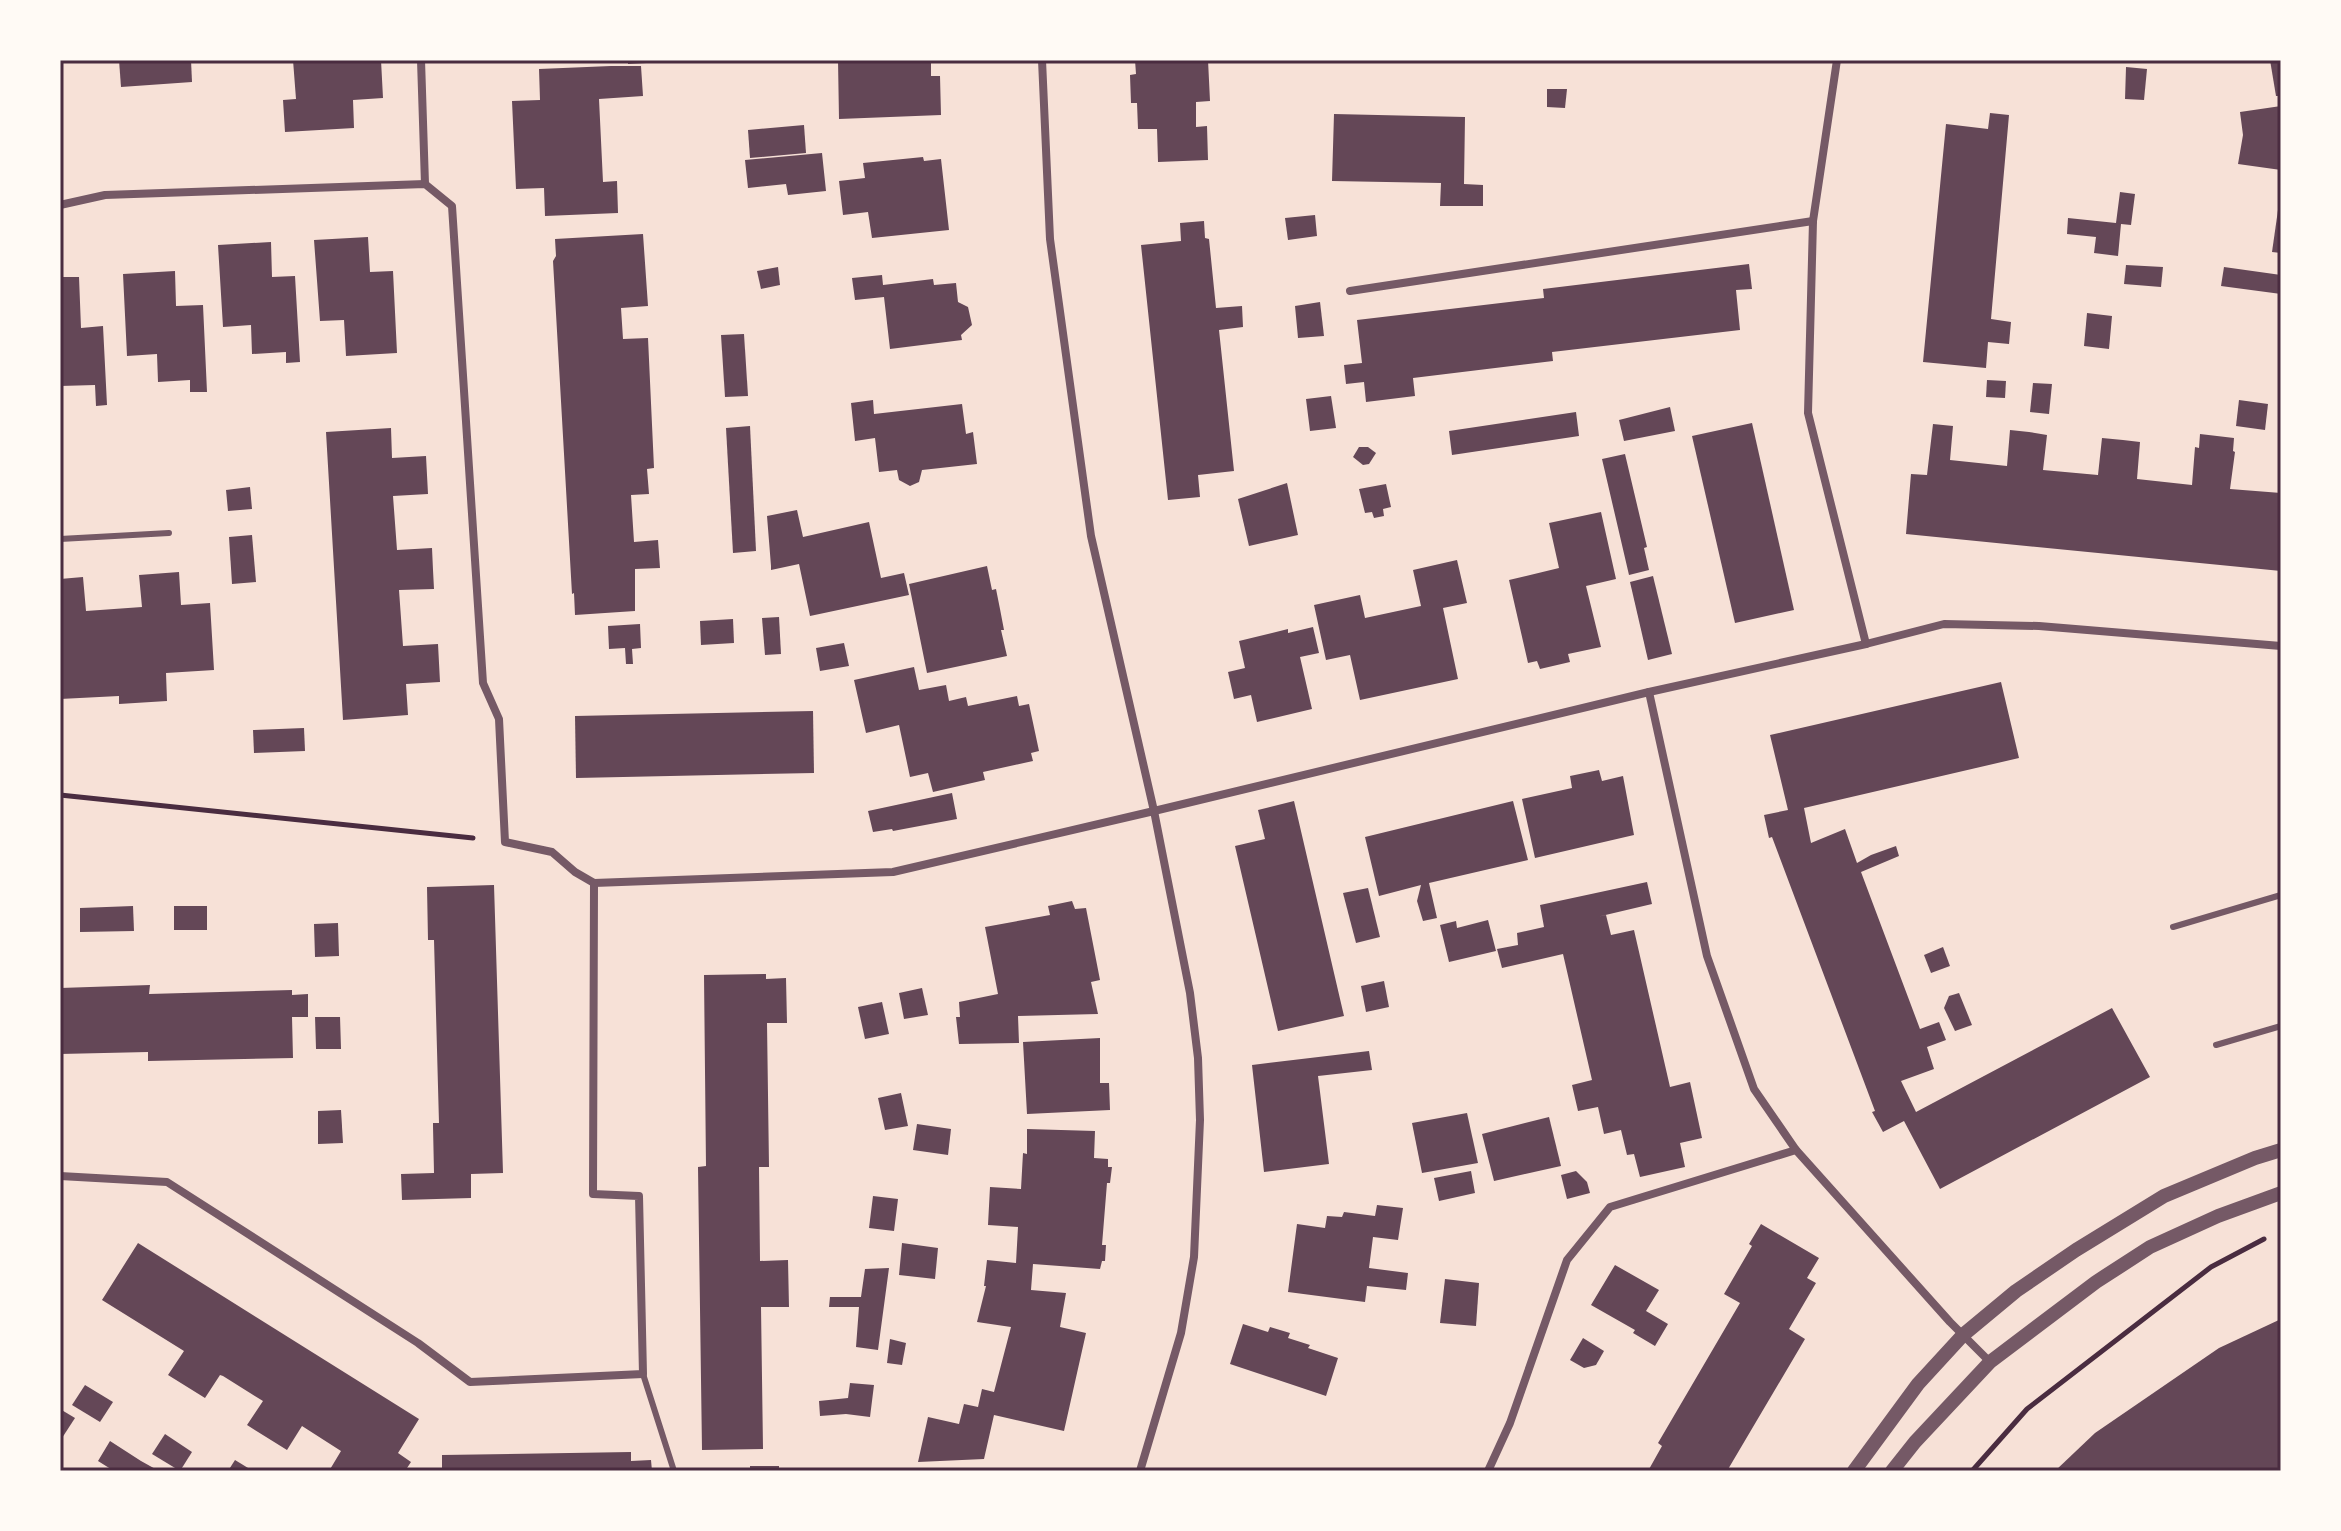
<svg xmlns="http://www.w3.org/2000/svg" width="2341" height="1531" font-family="Roboto,sans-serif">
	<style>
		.building { fill: #644757 }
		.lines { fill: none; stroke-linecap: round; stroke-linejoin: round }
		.path { stroke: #4a2c40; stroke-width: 5 }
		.service { stroke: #755966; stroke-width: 6 }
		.minor { stroke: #755966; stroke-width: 8 }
		.tertiary { stroke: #755966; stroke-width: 14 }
		.neatline { fill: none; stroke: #4a2c40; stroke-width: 3 }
	</style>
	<rect width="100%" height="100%" fill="#f7e1d7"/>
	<g class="building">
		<path d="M119 60H191L192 82 121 87Z"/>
		<path d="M293 60H381L383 98 353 100 354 128 285 132 283 100 296 99Z"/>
		<path d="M628 60H665V62L628 64Z"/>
		<path d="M838 60H931V76H940L941 115 839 119Z"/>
		<path d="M1135 60H1208L1210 101 1196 102V127L1207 126 1208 160 1158 162 1157 129H1138L1137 103H1131L1130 75 1136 74Z"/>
		<path d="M2270 60H2281V96H2276Z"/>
		<path d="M611 66H641L643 96 599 99 603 182 617 181 618 213 545 216 544 188 516 189 512 101 540 100 539 69Z"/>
		<path d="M2126 67 2147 69 2144 100 2125 99Z"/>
		<path d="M1547 89H1567L1565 108 1547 107Z"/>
		<path d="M2281 106V170L2238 164 2243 135 2240 112Z"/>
		<path d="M1990 113 2009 115 1991 319 2011 322 2009 344 1988 342 1986 368 1923 362 1946 124 1988 129Z"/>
		<path d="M1334 114 1465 117 1464 184 1483 185V206H1440L1441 183 1332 181Z"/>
		<path d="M804 125 806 153 750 158 748 130Z"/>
		<path d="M822 153 826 191 788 195 786 184 748 188 745 160Z"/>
		<path d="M923 157 924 161 941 159 949 230 872 238 868 212 843 215 839 181 865 178 863 163Z"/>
		<path d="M2120 192 2135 194 2131 225 2121 224 2118 256 2094 253 2096 237 2067 234 2068 218 2116 223Z"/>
		<path d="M2279 203H2281V253L2272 252Z"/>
		<path d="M1315 215 1317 236 1288 240 1285 218Z"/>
		<path d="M1204 221 1205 238 1209 239 1216 308 1242 306 1243 327 1219 330 1234 471 1198 475 1200 497 1168 500 1141 245 1181 241 1180 223Z"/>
		<path d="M643 234 648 306 621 308 623 339 648 338 654 468 647 469 649 494 631 495 634 542 658 540 660 568 635 569V611L575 615 574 593 572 594 553 261 556 256 555 239Z"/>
		<path d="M368 237 370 272 393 271 397 353 346 356 344 320 320 321 314 240Z"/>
		<path d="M271 242 272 277 295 276 300 362 286 363V352L252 354 251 325 223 327 218 245Z"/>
		<path d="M1749 264 1752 289 1736 290 1740 330 1552 352 1553 361 1413 378 1415 396 1366 402 1364 382 1346 384 1344 365 1362 363 1357 320 1544 298 1543 289Z"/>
		<path d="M2126 265 2163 267 2161 287 2124 284Z"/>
		<path d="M778 267 780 285 761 289 757 271Z"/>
		<path d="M2224 267 2281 275V294L2221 286Z"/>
		<path d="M175 271 176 306 203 305 207 392H190V380L158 382 157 354 127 356 123 274Z"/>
		<path d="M882 275 883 285 933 279 934 285 956 283 958 302 968 307 972 325 961 335 962 340 890 349 884 297 855 300 852 278Z"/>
		<path d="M60 277H79L81 328 103 326 107 405 96 406 95 385 60 386Z"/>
		<path d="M1320 302 1324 336 1298 338 1295 306Z"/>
		<path d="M2087 313 2112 316 2109 349 2084 346Z"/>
		<path d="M744 334 748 396 725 397 721 335Z"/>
		<path d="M1987 380 2006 381 2005 398 1986 397Z"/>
		<path d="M2033 383 2052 384 2049 414 2030 412Z"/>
		<path d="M1331 396 1336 428 1310 431 1306 399Z"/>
		<path d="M873 400 874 414 962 404 966 434 973 432 977 464 922 470 919 482 910 486 899 480 897 470 879 472 875 438 855 441 851 403Z"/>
		<path d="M2239 400 2268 404 2265 430 2236 426Z"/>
		<path d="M1670 407 1675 431 1624 441 1619 420Z"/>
		<path d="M1576 412 1579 436 1452 455 1449 431Z"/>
		<path d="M1752 423 1794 610 1735 623 1692 436Z"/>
		<path d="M1933 424 1953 426 1950 460 2007 466 2010 430 2029 432 2047 435 2043 470 2098 475 2102 438 2123 440 2140 442 2137 479 2192 485 2195 447 2199 448 2200 434 2234 438 2233 451 2235 452 2230 489 2281 493V571L1906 534 1911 474 1927 475Z"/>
		<path d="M750 426 756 551 733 553 726 428Z"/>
		<path d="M391 428 392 458 426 456 428 494 393 496 397 550 432 548 433 570 434 589 399 590 403 646 438 644 440 682 406 684 408 715 343 720 326 432Z"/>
		<path d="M1359 447H1368L1376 453 1369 464 1363 465 1353 457Z"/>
		<path d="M1625 454 1647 547 1644 548 1649 570 1629 575 1602 459Z"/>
		<path d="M1287 483 1298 535 1249 546 1238 499Z"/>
		<path d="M1386 484 1391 507 1383 509 1384 516 1374 518 1372 512 1365 513 1359 489Z"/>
		<path d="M250 487 252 509 228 511 226 490Z"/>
		<path d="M797 510 803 537 869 522 881 578 904 573 909 595 810 616 799 564 771 570V566L767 516Z"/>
		<path d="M1601 512 1616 579 1586 586 1601 647 1568 654 1570 662 1540 669 1537 661 1528 663 1509 580 1559 568 1549 523Z"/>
		<path d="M252 535 256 582 232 584 229 537Z"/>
		<path d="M1457 560 1467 603 1443 608 1458 679 1360 700 1350 655 1326 660 1314 605 1360 595 1365 618 1421 606 1413 570Z"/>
		<path d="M987 566 992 590 996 589 1000 609 1004 630H1001L1007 656 927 673 909 584Z"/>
		<path d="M179 572 181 605 210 603 214 670 166 673 167 701 119 704V696L60 699V579L83 577 86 611 142 607 139 575Z"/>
		<path d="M1653 576 1672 654 1648 660 1630 582Z"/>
		<path d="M779 617 781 654 765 655 762 618Z"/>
		<path d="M733 619 734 643 701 645 700 621Z"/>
		<path d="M640 624 641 648 632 649 633 664H626L625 648 609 649 608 626Z"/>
		<path d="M1313 627 1319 653 1300 657 1312 709 1257 722 1251 695 1234 699 1228 672 1245 668 1239 641 1288 629V633Z"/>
		<path d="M844 643 849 666 820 671 816 648Z"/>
		<path d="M914 667 919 690 946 685 949 701 966 697 968 706 1017 696 1019 706 1029 704 1039 751 1031 753 1033 761 983 772 985 780 933 792 928 773 910 777 899 725 866 733 854 680Z"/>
		<path d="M2001 682 2019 758 1804 808 1811 843 1845 829 1857 863 1871 855 1896 846 1899 856 1861 872 1920 1029 1939 1022 1946 1040 1927 1047 1934 1069 1901 1081 1916 1112 2112 1008 2150 1077 1940 1189 1904 1121 1883 1132 1872 1112 1875 1111 1772 837 1769 838 1764 815 1788 810 1770 735Z"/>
		<path d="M813 711 814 773 576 778 575 716Z"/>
		<path d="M304 728 305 751 254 753 253 730Z"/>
		<path d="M1599 770 1602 781 1623 776 1634 835 1535 858 1522 799 1572 788 1570 776Z"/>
		<path d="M952 793 957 819 893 831 892 829 873 832 868 811Z"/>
		<path d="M1294 801 1344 1016 1278 1031 1235 846 1265 839 1258 810Z"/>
		<path d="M1513 801 1528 860 1429 883 1437 918 1423 921 1417 901 1421 885 1379 896 1365 837Z"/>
		<path d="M1647 882 1652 904 1597 917 1606 915 1611 935 1634 930 1670 1087 1690 1082 1702 1138 1680 1143 1685 1167 1640 1177 1634 1154 1627 1155 1621 1130 1604 1134 1598 1107 1578 1111 1572 1085 1592 1080 1563 954 1502 968 1497 949 1518 945 1517 933 1544 927 1540 905Z"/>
		<path d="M494 885 503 1173 471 1174V1198L402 1200 401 1174 434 1173 433 1126V1123H439L434 940H428L427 887Z"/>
		<path d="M1368 888 1380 937 1356 943 1343 893Z"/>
		<path d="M1072 901 1075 909 1086 908 1100 980 1091 982 1098 1014 1018 1016 1019 1043 959 1044 956 1017H960L959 1002 998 994 985 927 1050 915 1048 906Z"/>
		<path d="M133 906 134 931 80 932V908Z"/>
		<rect x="174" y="906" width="33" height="24"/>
		<path d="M1488 920 1496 951 1449 962 1440 925 1456 921 1457 928Z"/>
		<path d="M338 923 339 956 315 957 314 924Z"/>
		<path d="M1943 947 1950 966 1931 973 1924 955Z"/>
		<path d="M766 974V979L786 978 787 1023H767L769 1167H759L760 1261 788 1260 789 1307H761L763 1449 702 1450 698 1167 706 1166 704 975Z"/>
		<path d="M1384 981 1389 1007 1366 1012 1361 986Z"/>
		<path d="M150 985 149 994 292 990V995L308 994V1017H292L293 1058 148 1061V1052L60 1054V988Z"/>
		<path d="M922 988 928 1015 904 1019 899 993Z"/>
		<path d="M1959 993 1972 1025 1955 1031 1944 1008 1949 996Z"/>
		<path d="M882 1002 889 1034 865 1039 858 1007Z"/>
		<path d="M315 1017H340L341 1049H316Z"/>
		<path d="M1100 1038V1083H1109L1110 1110 1027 1114 1023 1042Z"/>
		<path d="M1369 1051 1372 1070 1318 1076 1329 1164 1264 1172 1252 1065Z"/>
		<path d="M901 1093 908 1126 885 1130 878 1098Z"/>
		<path d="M341 1110 343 1143 318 1144V1111Z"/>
		<path d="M1467 1113 1478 1163 1422 1173 1412 1123Z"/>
		<path d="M1549 1117 1561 1166 1494 1181 1482 1134Z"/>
		<path d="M917 1124 951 1129 948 1155 913 1150Z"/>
		<path d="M1027 1129 1095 1131 1094 1158 1108 1159V1167H1112L1110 1183H1107L1102 1245H1106L1105 1261H1102L1100 1269 1033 1264 1031 1290 1066 1293 1060 1327 1086 1333 1064 1431 994 1415 984 1459 918 1462 928 1417 959 1424 964 1404 978 1407 982 1389 994 1392 1011 1327 977 1322 986 1286H984L987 1260 1016 1263 1018 1227 988 1225 990 1187 1021 1189 1023 1153 1027 1154Z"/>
		<path d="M1471 1171 1475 1193 1439 1201 1434 1178Z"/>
		<path d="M1576 1171 1587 1182 1590 1193 1567 1199 1561 1175Z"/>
		<path d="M873 1196 898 1199 894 1231 869 1228Z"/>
		<path d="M1377 1205 1403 1208 1398 1240 1373 1237 1369 1268 1408 1273 1406 1290 1367 1286 1365 1302 1288 1292 1297 1224 1325 1228 1327 1216 1342 1217 1344 1212 1375 1216Z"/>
		<path d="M1761 1224 1819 1258 1807 1278 1816 1283 1789 1329 1805 1339 1727 1471H1707L1701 1468 1699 1471H1648L1662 1446 1658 1443 1740 1303 1724 1294 1752 1246 1749 1244Z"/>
		<path d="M138 1243 419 1419 398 1453 411 1462 405 1471H329L341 1451 302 1426 287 1450 247 1425 263 1401 223 1376 220 1375 205 1398 168 1375 184 1351 102 1300Z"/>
		<path d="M902 1243 938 1248 935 1279 899 1275Z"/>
		<path d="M1615 1265 1659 1290 1646 1311 1668 1324 1655 1346 1633 1333 1635 1330 1591 1305Z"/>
		<path d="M889 1268 878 1350 856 1347 859 1307H829L830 1297H861L865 1269Z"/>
		<path d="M1445 1279 1479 1283 1476 1326 1440 1323Z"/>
		<path d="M2281 1319V1471H2055L2095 1433 2219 1348Z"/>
		<path d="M1243 1324 1268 1332 1270 1327 1290 1333 1288 1338 1310 1345 1308 1348 1338 1358 1326 1396 1230 1364Z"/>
		<path d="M1583 1338 1604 1351 1596 1365 1584 1368 1570 1360Z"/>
		<path d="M890 1339 906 1343 902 1365 887 1363Z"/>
		<path d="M850 1383 874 1385 870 1417 846 1414 820 1416 819 1401 848 1398Z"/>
		<path d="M85 1385 113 1402 100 1422 72 1405Z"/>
		<path d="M60 1409 75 1418 62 1438 60 1437Z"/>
		<path d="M165 1434 192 1452 180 1471 152 1454Z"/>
		<path d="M110 1441 141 1461 159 1471H114L98 1461Z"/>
		<path d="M631 1452V1461L651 1460 652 1471H442V1455Z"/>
		<path d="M235 1460 253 1471H228Z"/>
		<rect x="750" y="1466" width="29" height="5"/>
	</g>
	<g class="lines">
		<g class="path">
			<path d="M60 795 473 838"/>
			<path d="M1972 1471 2027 1409 2211 1267 2264 1239"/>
		</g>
		<g class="service">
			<path d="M60 539 169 533"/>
			<path d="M2173 927 2281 895"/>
			<path d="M2216 1045 2281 1026"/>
			<path d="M643 1374 674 1471"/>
		</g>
		<g class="minor">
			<path d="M421 60 425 184"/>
			<path d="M1042 60 1050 239 1091 536 1154 811 1190 993 1198 1058 1200 1120 1194 1257 1181 1333 1140 1471"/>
			<path d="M1837 60 1813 221 1808 413 1866 644"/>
			<path d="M60 205 105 195 425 184 452 206 483 683 499 719 505 842 552 852 575 872 594 883 893 872 1154 811 1649 692 1866 644 1944 624 2039 626 2281 646"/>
			<path d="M1350 291 1813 221"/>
			<path d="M1649 692 1707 956 1754 1089 1796 1150 1950 1322 1990 1362"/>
			<path d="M60 1176 167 1182 418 1343 470 1382 643 1374 639 1196 593 1194 594 883"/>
			<path d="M1488 1471 1510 1423 1567 1260 1610 1207 1796 1150"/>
		</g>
		<g class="tertiary">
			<path d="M1854 1471 1918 1384 1963 1335 2016 1291 2076 1250 2164 1196 2255 1158 2281 1150"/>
			<path d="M1892 1471 1915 1442 1990 1362 2096 1282 2150 1247 2218 1216 2281 1193"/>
		</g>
	</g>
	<rect width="2341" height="1531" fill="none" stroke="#fffaf5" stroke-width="124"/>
	<rect x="62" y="62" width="2217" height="1407" class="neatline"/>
</svg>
